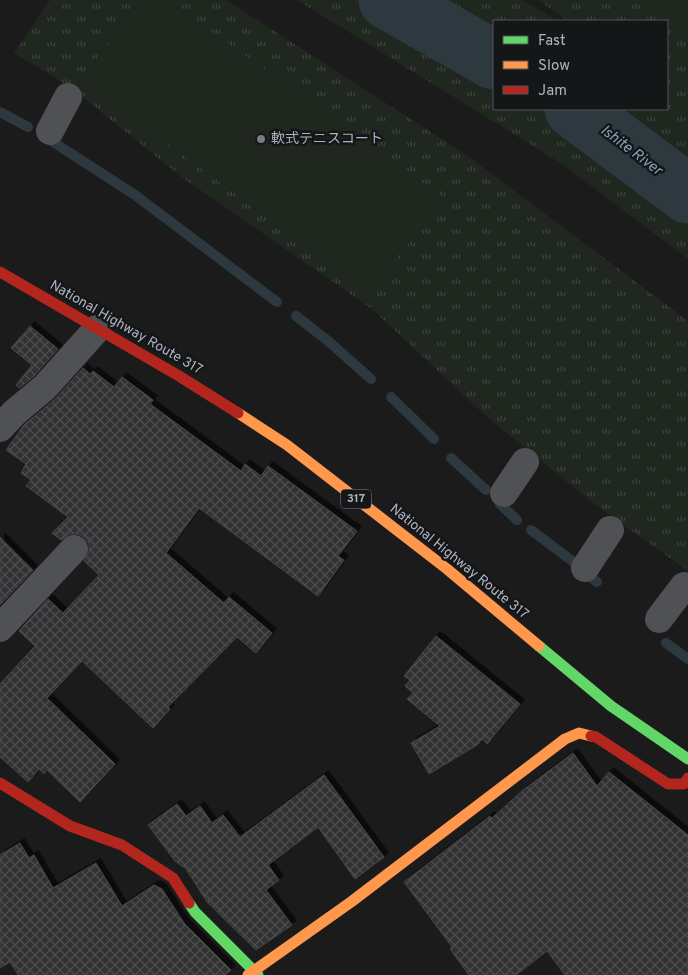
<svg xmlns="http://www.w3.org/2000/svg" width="688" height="975" font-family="Overpass,'Noto Sans JP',sans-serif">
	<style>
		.grass { fill: url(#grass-tufts) }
		.garden { fill: #1f271f }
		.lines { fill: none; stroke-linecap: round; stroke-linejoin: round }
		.stream { stroke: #2d383f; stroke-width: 10 }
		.river { stroke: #2d383f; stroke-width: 59 }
		.building { fill: url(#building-cross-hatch); stroke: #444548; filter: url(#shadow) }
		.street { stroke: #505155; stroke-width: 28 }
		.fast { stroke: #63d668; stroke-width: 11 }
		.slow { stroke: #ff974d; stroke-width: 11 }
		.jam { stroke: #b3261e; stroke-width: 11 }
		.poi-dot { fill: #797e85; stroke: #151618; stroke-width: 2 }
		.labels { text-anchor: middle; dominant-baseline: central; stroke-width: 5; stroke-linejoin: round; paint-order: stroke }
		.shield { fill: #151618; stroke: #7f848c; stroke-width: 1 }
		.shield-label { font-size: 12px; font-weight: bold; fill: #acb3be }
		.poi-label { font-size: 14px; fill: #acb3be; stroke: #151618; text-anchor: start }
		.street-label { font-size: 14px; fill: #acb3be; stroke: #151618 }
		.water-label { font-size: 15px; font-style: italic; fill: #81a4bb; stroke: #151618 }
	</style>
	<defs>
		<pattern id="grass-tufts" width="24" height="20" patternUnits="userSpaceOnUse" patternTransform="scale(1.25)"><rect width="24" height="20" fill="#1f271f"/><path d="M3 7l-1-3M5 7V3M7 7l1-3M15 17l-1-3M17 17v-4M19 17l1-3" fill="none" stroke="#3d443e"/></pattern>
		<pattern id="building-cross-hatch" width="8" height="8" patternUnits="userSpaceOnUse" patternTransform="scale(1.25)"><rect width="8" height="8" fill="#333334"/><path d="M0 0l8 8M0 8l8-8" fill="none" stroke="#4e4e50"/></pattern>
		<filter id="shadow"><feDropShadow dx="4.5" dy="-4.5" stdDeviation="0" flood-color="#0009"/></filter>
	</defs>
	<rect width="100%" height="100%" fill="#1b1b1c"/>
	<g class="grass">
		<path d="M50 0H226L468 156 688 321V571L593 503 486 416 372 309 180 176 69 86 14 53Z"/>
		<path d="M297 0H365L378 8 403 9 392 0H523L557 21H494V109H667V21H568L538 0H688V259L562 164Z"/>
	</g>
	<g class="garden">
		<path d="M140 0H167L443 197 371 292 81 81Z"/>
		<path d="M664 0H688V28L659 9Z"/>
	</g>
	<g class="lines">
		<g class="stream">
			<path d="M0 112 28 127"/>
			<path d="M47 138 135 195 277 302"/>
			<path d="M296 316 327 340 371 379"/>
			<path d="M391 397 434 439"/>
			<path d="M451 458 486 490"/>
			<path d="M500 504 517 520"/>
			<path d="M531 530 575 563"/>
			<path d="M592 578 597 582"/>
			<path d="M666 643 688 659"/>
		</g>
		<g class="river">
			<path d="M388 0 494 60"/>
			<path d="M574 109 688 194"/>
		</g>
	</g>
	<g class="building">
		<path d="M30 326 58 349 34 376 19 388 16 385 32 365 11 348Z"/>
		<path d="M83 368 90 374 93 371 114 387 122 377 153 400 150 404 241 471 245 464 261 476 268 466 357 531 338 556 344 560 318 596 199 508 166 553 224 603 229 597 272 633 256 653 237 637 168 707 170 709 153 728 82 661 47 698 115 764 80 802 47 770 44 774 39 769 28 782 0 757V684L35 646 19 631 48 599 63 613 99 575 84 561 89 552V544L84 537 78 534H70L61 540 52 533 68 517 26 486 31 480 21 473 26 464 6 450 24 425 55 399Z"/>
		<path d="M0 537 33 570 0 605Z"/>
		<path d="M436 636 520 704 487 744 482 739 477 745 429 774 411 743 440 726 407 699 413 693 405 686 410 680 404 676Z"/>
		<path d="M573 753 597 786 609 772 688 835V975H565L547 951 516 975H469L450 949 452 947 404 882 490 816 492 818 523 790Z"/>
		<path d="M324 775 384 857 355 879 318 827 268 865 279 880 266 890 292 925 256 950 207 902 186 869 175 861 148 825 177 804 186 816 200 806 212 823 223 815 240 837Z"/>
		<path d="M20 843 29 858 34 855 53 888 96 863 122 906 154 885 162 889 184 923 231 970 225 975H18L10 962 0 968V855Z"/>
	</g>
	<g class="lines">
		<g class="street">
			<path d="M50 131 68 97"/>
			<path d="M0 428 14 413 45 387 97 329"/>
			<path d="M504 493 525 462"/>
			<path d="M585 568 610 530"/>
			<path d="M659 619 684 586"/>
			<path d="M0 628 74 549"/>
		</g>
		<g class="fast">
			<path d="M539 646 611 706 688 759"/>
			<path d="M189 903 195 912 258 975"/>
		</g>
		<g class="slow">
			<path d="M238 413 287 445 447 569 539 646"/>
			<path d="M248 975 351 902 565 739 579 733 591 736"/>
		</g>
		<g class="jam">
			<path d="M0 272 179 376 238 413"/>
			<path d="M591 736 596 737 668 784H684L688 778"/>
			<path d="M0 783 70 826 122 845 173 878 189 903"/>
		</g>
	</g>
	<circle class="poi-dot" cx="261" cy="139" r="5"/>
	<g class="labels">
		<rect class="shield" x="341" y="489.5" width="30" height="19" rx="4"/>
		<g class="shield-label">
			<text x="356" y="499">317</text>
		</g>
		<g class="poi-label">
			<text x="271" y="139">軟式テニスコート</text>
		</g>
		<g class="street-label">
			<text transform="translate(126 328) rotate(30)">National Highway Route 317</text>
			<text transform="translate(459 562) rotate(39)">National Highway Route 317</text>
		</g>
		<g class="water-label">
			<text transform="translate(631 151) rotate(37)">Ishite River</text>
		</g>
	</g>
	<rect x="493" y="20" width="175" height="90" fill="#151618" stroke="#51555a"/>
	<rect x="503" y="36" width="25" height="8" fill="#63d668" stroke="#51555a"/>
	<text x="538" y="45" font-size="15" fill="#acb3be">Fast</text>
	<rect x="503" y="61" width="25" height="8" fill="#ff974d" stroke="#51555a"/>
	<text x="538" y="70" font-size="15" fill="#acb3be">Slow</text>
	<rect x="503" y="86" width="25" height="8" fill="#b3261e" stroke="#51555a"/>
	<text x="538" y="95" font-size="15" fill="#acb3be">Jam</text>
</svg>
